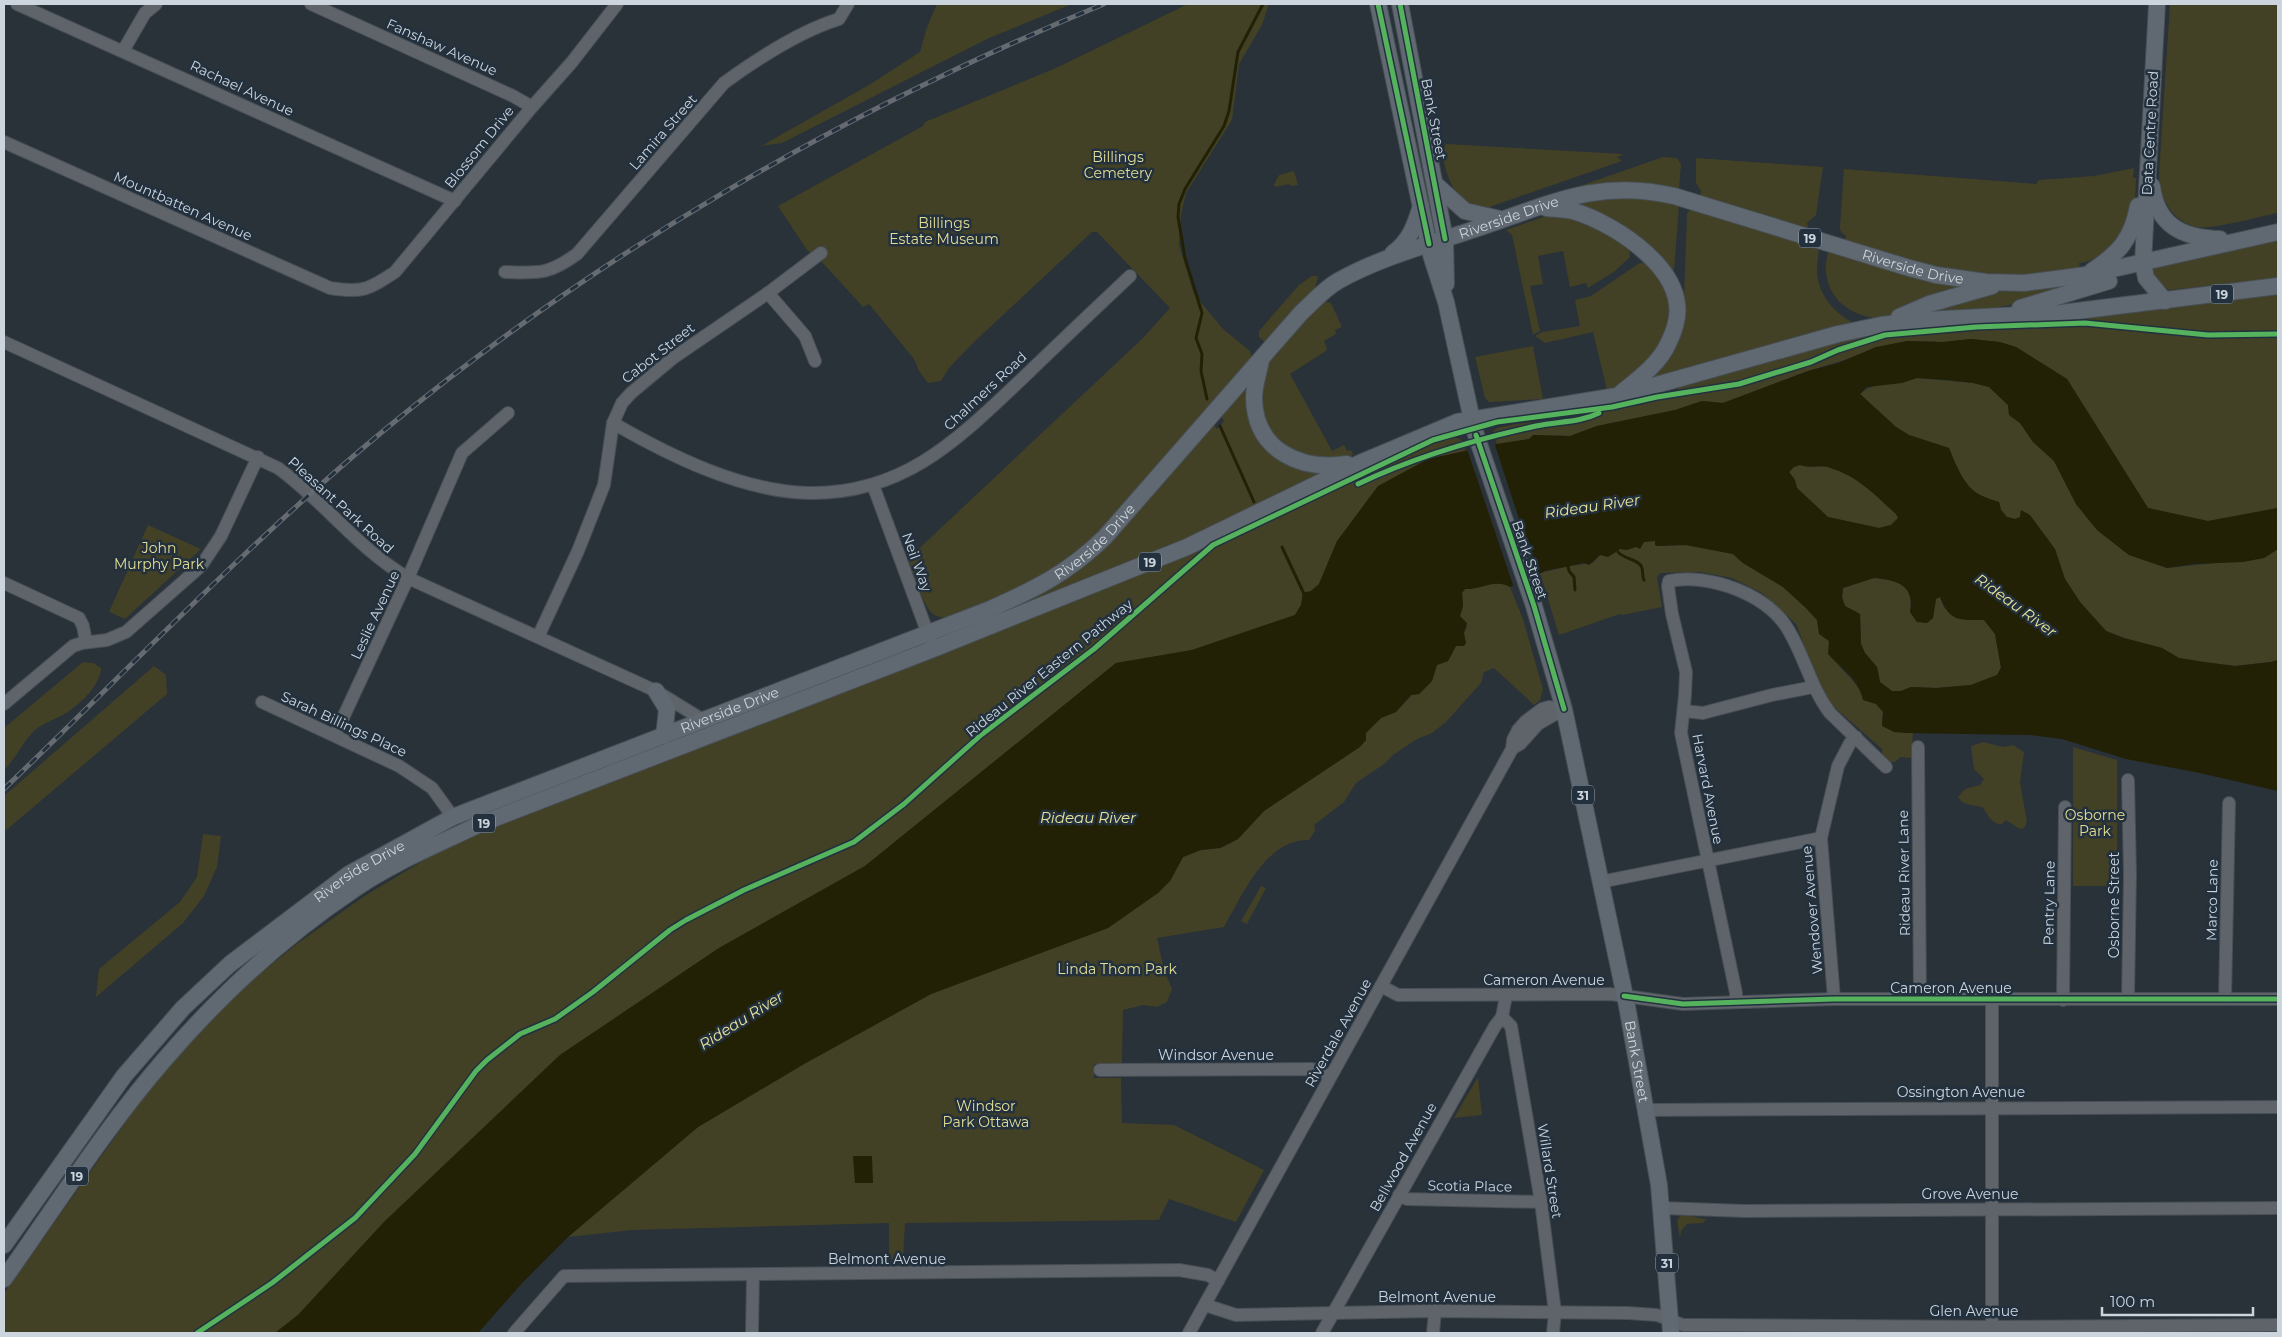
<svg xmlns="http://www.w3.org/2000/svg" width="2282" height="1337" font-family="Montserrat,sans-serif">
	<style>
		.green { fill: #424126 }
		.water { fill: #222005; fill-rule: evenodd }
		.pier { fill: #293139 }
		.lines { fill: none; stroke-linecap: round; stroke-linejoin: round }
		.stream { stroke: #222005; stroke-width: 3 }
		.minor-casing { stroke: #474e55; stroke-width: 14 }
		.major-casing { stroke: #474e55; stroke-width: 18 }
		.minor { stroke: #5e646a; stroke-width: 12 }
		.major { stroke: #606971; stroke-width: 16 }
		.rail-casing { stroke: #656b70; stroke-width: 5 }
		.rail { stroke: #23313f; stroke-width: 3; stroke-dasharray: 9; stroke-linecap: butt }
		.cycleway-casing { stroke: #23313f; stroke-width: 8 }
		.cycleway { stroke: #56b35d; stroke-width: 5 }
		.labels { text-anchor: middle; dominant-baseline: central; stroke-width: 5; stroke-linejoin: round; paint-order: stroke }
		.shield { fill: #23313f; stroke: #99a4ae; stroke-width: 1 }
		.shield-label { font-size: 12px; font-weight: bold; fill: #ccd5dd }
		.street-label { font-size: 14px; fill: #ccd5dd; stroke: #23313f }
		.park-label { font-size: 14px; fill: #e4de94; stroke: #23313f }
		.water-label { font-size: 15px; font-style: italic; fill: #e8e298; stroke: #23313f }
	</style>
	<rect width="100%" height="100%" fill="#293139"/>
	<g class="green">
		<path d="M937 4H1072L987 39 782 143 761 146 869 85 920 52 927 27Z"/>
		<path d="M1188 4H1269L1262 25 1239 64 1232 120 1186 193 1181 214 1179 245 1194 294 1223 329 1250 351 1252 359 1104 530 1057 569 972 609 970 608 956 616C948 618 940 619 933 614 924 608 913 572 908 560L910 557 1143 338 1170 308 1097 232H1092L973 343 949 368 941 381 928 383 919 371 914 359 869 304 863 307 821 261 807 250 778 206 923 126 925 122 1056 68Z"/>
		<path d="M2170 4H2278V213C2260 216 2214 230 2197 227 2171 221 2160 198 2159 174Z"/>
		<path d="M1446 144 1624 154 1617 157 1622 161 1481 210C1455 202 1446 177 1442 152Z"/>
		<path d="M1663 157 1677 158 1681 164 1679 190 1626 182 1577 187Z"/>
		<path d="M1696 158 1823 167 1816 215 1807 223 1808 227 1803 228 1705 199 1700 195 1701 191 1696 183Z"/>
		<path d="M2134 168 2133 177 2136 178C2135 194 2136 213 2128 228 2121 243 2096 262 2079 263L2080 269C2037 277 1992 277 1949 271 1914 266 1879 251 1845 240L1846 236 1841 232 1840 228 1844 169 2036 184 2039 180 2094 176Z"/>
		<path d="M1294 171 1298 185 1290 186 1289 184 1276 187 1274 185 1279 175Z"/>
		<path d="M1643 196 1679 205 1674 271 1671 272 1569 205 1587 198Z"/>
		<path d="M1691 208 1819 247C1819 254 1817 261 1817 267 1816 292 1832 311 1852 322L1853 325 1647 382 1684 300 1687 214Z"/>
		<path d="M1549 215 1585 219 1629 248 1630 257 1615 271 1588 288 1586 283 1570 287 1563 251 1538 256 1543 284 1530 286 1540 331 1533 335 1512 235 1506 230Z"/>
		<path d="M2278 239V278L2169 290 2155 281 2151 269Z"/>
		<path d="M1829 251 1920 277 2071 284V286L2015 304 1993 308 1875 318C1850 315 1827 298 1826 270 1826 264 1826 257 1829 251Z"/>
		<path d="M1644 262 1651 264C1657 275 1666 287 1669 299 1678 333 1638 383 1607 390L1593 332 1545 343 1535 336 1542 332 1580 326 1575 300 1591 296 1638 264Z"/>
		<path d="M1312 276H1318L1315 289 1266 343 1259 337V331L1299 285Z"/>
		<path d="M2278 286V508L2208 521 2148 508 2067 379 2016 347 1999 342 1971 339 1943 342 1907 341 1808 371 1723 403 1702 401 1675 410 1597 426 1570 436 1534 435 1530 439 1497 444 1493 431 1497 428 1516 424 1550 420 1641 405 1678 391 1677 388 1883 330Z"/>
		<path d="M1322 301 1331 303 1342 327 1335 330 1336 334 1324 341 1327 349 1326 351 1290 374 1332 451 1344 445 1347 451 1351 450 1353 455 1343 460 1333 462 1281 447 1261 414 1259 404 1266 365 1276 351Z"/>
		<path d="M1533 346 1543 399 1489 402 1485 398 1475 357Z"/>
		<path d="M1917 378 1973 383 1989 387 2008 405 2009 415 2020 423 2033 442 2054 461 2076 504 2097 530 2129 555 2167 568 2264 558 2278 549V660L2271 662 2235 666 2204 662 2179 658 2162 648 2124 638 2106 631 2080 602 2065 579 2055 549 2021 511 2020 517 2015 519 2007 517 2001 510 1999 502C1993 500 1985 498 1980 495 1964 487 1955 463 1949 448L1909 435 1896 427 1860 394C1874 381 1898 384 1917 378Z"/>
		<path d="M1246 389 1248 390 1260 435 1335 471 1201 533 946 635 945 633 1028 600 1213 424 1217 429 1224 421 1220 415Z"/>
		<path d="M1452 436 1462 440 1466 452 1428 459 1337 541 1319 584 1311 591 1303 593 1301 605 1295 615 1192 650 1116 663 865 866 719 948 560 1055 384 1222 298 1315 275 1333H4V1293L157 1078 239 991 298 943 366 895 433 855 506 822 1202 546 1376 467Z"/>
		<path d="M1800 465C1811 469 1820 464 1831 468 1858 476 1876 496 1896 514L1898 518 1891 525 1879 528 1828 517 1797 488 1795 480 1789 472 1794 467Z"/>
		<path d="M148 525 201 549 125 619 109 612Z"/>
		<path d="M1651 540 1655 541 1657 546 1686 545 1733 554 1743 563 1783 587 1806 608 1817 620 1819 631 1829 641C1825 665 1859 676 1863 700L1876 704 1883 712 1882 721 1894 732 1913 733 1911 758 1900 757 1895 762H1887L1883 759 1882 749 1833 706 1819 683 1796 624 1762 593 1732 578 1700 572 1660 573 1657 577 1662 607 1622 615 1620 614 1559 635 1540 573 1570 566 1593 563 1600 555C1607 556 1616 554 1620 549 1633 551 1640 542 1651 540Z"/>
		<path d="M1874 578C1897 580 1915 585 1910 612L1916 621 1927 623 1933 618 1936 599 1940 597 1944 608 1967 620H1984L1995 634 2001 667 1997 675 1971 685 1936 688 1911 687 1901 691H1892L1880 682 1877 667 1865 653 1861 644 1860 614 1845 606 1842 597 1843 588Z"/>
		<path d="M1495 583H1504L1510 587 1523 619 1543 689 1540 700 1534 705 1494 668 1484 672 1481 683 1446 722 1432 733 1417 739 1393 755 1384 764 1356 783 1344 802 1314 825 1315 831 1309 840C1266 839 1243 894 1224 927L1157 938 1164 970 1172 989 1167 1002 1157 1007 1143 1005 1123 1010 1122 1063 1094 1064V1078H1121L1122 1123 1174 1125 1264 1170 1236 1222 1169 1199 1159 1220 905 1223 903 1259H889V1223L632 1230 568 1237 698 1127 804 1064 931 994 1108 928 1158 893 1170 881 1183 857 1201 850 1221 848 1238 839 1264 811 1366 740V733L1381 718 1396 712 1412 695 1419 694 1432 681 1437 665 1448 661 1456 646H1463L1464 633 1467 626 1460 616 1463 606 1462 593 1465 589Z"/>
		<path d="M83 662 93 663 101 668C101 686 77 707 63 715 53 720 44 723 35 730 23 741 16 759 4 770V728Z"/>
		<path d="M154 666 166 675 167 694 4 832V796Z"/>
		<path d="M1983 742 2003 747 2013 745 2024 752 2020 782 2027 822 2024 828 2020 829 2006 820 2002 824C1992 825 1988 815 1983 808 1975 804 1964 807 1958 797L1965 789 1980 785 1984 779 1974 769 1971 746Z"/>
		<path d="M2073 747 2117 760V886H2073Z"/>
		<path d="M203 834 221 836 217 867 204 896 183 923 96 997 99 969 180 902 197 877Z"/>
		<path d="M1261 886 1266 888 1247 924 1241 921Z"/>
		<path d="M1478 1077 1482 1115 1454 1118Z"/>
		<path d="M1682 1214C1691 1214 1697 1219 1706 1219L1703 1223 1687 1224 1681 1231 1680 1239 1677 1220Z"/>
	</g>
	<g class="water">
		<path d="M1971 339 2000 342 2016 347 2067 379 2148 508 2208 521 2278 508V549L2264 558 2243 562 2195 564 2167 568 2129 555 2097 530 2076 504 2054 461 2033 442 2020 423 2009 415 2008 405 1989 387 1973 383 1947 380 1917 378 1902 383 1867 387 1860 394 1896 427 1909 435 1949 448C1955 463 1964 487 1980 495 1986 498 1993 500 1999 502L2001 510 2007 517 2015 519 2020 517 2021 510 2030 515 2055 549 2065 579 2080 602 2106 631 2124 638 2162 648 2179 658 2204 662 2235 666 2271 662 2278 660V791L2200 773 2126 759 2062 739 2030 735 1907 733 1894 732 1882 726 1883 712 1876 704 1863 700C1860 681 1840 667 1828 654L1829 641 1819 634 1817 620 1806 608 1783 587 1743 563 1733 554 1686 545 1657 546 1655 545V541L1644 542 1640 549 1636 547 1627 550 1620 549 1608 557 1600 555 1589 565 1584 563 1545 571 1510 587C1495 578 1481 590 1465 589L1462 593 1463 606 1460 616 1467 623 1464 633 1466 643 1464 646H1456L1448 661 1437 665 1432 681 1419 694 1411 695 1396 712 1381 718 1366 733V740L1360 747 1264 811 1238 839 1220 848 1201 850 1183 857 1170 881 1158 893 1108 928 931 994 804 1064 698 1127 568 1237 524 1281 478 1333H275L298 1315 384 1222 560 1055 719 948 865 866 1116 663 1192 650 1295 615 1301 605 1303 593 1311 591 1319 584 1337 541 1378 486 1428 459 1497 444 1529 439 1533 435 1570 436 1597 426 1675 410 1702 401 1723 403 1808 371 1838 363 1876 347 1907 341 1943 342ZM1800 465C1811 469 1820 464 1830 468 1858 476 1876 496 1896 514L1898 518 1891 525 1879 528 1828 517 1797 488 1795 480 1789 472 1794 467ZM1874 578C1897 580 1915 585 1910 612L1917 622 1927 623 1933 618 1936 599 1940 597C1950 622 1959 620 1984 620L1995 634 2001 668 1997 675 1971 685 1936 688 1911 687 1901 691H1892L1880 682 1877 667 1865 653 1861 644 1860 614 1845 606 1842 597 1843 588Z"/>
		<path d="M853 1156H872L873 1183H855Z"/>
	</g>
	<path class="pier" d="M1494 442 1538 577 1514 588 1467 449Z"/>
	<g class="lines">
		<g class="stream">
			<path d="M1207 399 1201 371 1202 354 1196 338 1202 313 1185 258 1178 217 1179 204 1185 189 1224 126 1229 111 1238 52 1263 4"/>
			<path d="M1220 426 1254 502"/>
			<path d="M1282 547 1305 596"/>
			<path d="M1618 552C1623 559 1640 559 1642 568 1643 572 1642 576 1644 580"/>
			<path d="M1568 566 1569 571 1574 577 1575 590"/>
		</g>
		<g class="minor-casing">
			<g id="minor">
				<path d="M17 4 455 201"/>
				<path d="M311 4 513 96 532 107"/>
				<path d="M123 51 145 13 156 4"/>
				<path d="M4 142 330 288C362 293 368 290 395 272L532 107 572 62 617 4"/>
				<path d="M505 272C539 273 548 275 577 254L724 83C757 59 800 31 839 19L848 4"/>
				<path d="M768 293 805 336 815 361"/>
				<path d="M4 342 278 468C325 502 357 548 408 578L656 691 703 720"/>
				<path d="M613 423C670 456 743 492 810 493 907 494 961 436 1026 375 1060 342 1095 309 1130 276"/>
				<path d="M873 485 931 642"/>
				<path d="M4 583 79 618 83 626 86 642"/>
				<path d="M538 637 578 551 604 485 613 423 622 403 631 393 673 358 768 293 821 253"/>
				<path d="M262 702 399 766 432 788 453 817"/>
				<path d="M4 704 73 646 82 643 107 640 126 632 201 566 221 536 258 457"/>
				<path d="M1684 711 1703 713 1772 695 1813 687"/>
				<path d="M335 735 408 578 462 453 508 413"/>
				<path d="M1918 747 1920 999"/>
				<path d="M1513 748 1520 744 1538 724 1564 709"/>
				<path d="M2128 780 2130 874 2128 999"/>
				<path d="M1600 882 1821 838"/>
				<path d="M1381 986 1398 995 1610 994 1683 1004 1834 999H2278"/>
				<path d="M1834 999 1821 838 1838 766 1850 743 1856 737"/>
				<path d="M1992 999V1333"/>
				<path d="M2225 999 2229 803"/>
				<path d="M2063 1000 2065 807"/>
				<path d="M1736 1002V993L1681 733 1685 695 1686 672 1672 614 1668 586 1669 581C1709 573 1768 594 1789 631 1805 658 1811 688 1830 713L1886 767"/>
				<path d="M1502 1017 1511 1026 1541 1202 1555 1312 1553 1333"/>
				<path d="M1100 1070 1312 1069 1330 1076"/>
				<path d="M1645 1110 2278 1107"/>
				<path d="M1399 1195 1407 1199 1541 1202"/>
				<path d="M1662 1208 1745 1211 2278 1208"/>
				<path d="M1205 1305 1236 1315 1435 1311 1628 1313 1657 1315 1683 1325H1701L1992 1327 2278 1325"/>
				<path d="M514 1333 564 1276 1179 1270 1208 1275 1218 1281"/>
				<path d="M752 1333 753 1275"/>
				<path d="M1189 1333 1512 749 1513 740 1518 730 1526 721 1542 709 1549 707 1564 709"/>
				<path d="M1322 1333 1495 1026 1502 1017 1506 996"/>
				<path d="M1433 1333 1435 1311"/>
			</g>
		</g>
		<g class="major-casing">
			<g id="major">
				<path id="s1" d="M1378 4 1431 255 1446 302 1474 429 1534 606 1564 709 1627 1006 1659 1185 1671 1333"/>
				<path d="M1400 4 1445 239 1446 284"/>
				<path d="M2157 4 2143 263 2146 278 2165 301"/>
				<path d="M1435 184 1465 211 1500 219"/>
				<path d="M2152 186C2157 226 2183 238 2220 239"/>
				<path d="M1546 208C1555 209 1564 209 1573 211 1611 222 1672 261 1677 304 1679 317 1674 332 1668 344 1659 364 1637 380 1621 393"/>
				<path d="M1393 253C1410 241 1415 225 1421 206"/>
				<path d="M2092 271C2119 253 2132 239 2138 206"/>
				<path d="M2020 308 2109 281"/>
				<path d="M1899 317 1929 304 1992 286"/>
				<path d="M1261 360C1259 372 1254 386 1254 398 1255 451 1301 471 1347 464"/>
				<path d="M656 691 667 709 664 736"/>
				<path id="s2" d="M4 1245 124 1076 183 1008 230 964 349 874 453 817 988 610C1035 589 1067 574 1105 537L1301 313C1313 302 1324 289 1338 281 1379 258 1424 246 1469 231 1542 208 1594 177 1674 196L1906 267 1936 275 1986 282 2024 283 2086 275 2278 232"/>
				<path d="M4 1279C56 1206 105 1128 165 1059 221 994 284 936 356 888 394 862 439 844 480 824L933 649 1187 547 1362 462 1457 422 1617 396 1838 334 1881 325 1924 320 2061 313 2278 286"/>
			</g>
		</g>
		<use href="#minor" class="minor"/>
		<use href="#major" class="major"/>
		<g class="rail-casing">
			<path id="rail" d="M4 789C129 669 249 542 382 432 598 253 845 110 1104 4"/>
		</g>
		<use href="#rail" class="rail"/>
		<g class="cycleway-casing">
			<g id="cycleway">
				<path d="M1378 4 1429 244"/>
				<path d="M1400 4 1445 239"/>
				<path d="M1476 435 1534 606 1564 709"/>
				<path d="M1358 484C1412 458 1477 439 1536 426 1558 421 1579 423 1599 413"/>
				<path d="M1624 996 1683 1004 1834 999H2278"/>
				<path d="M197 1333 272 1283 355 1218 415 1154 476 1071 487 1060 520 1034 555 1019 593 992 670 930 686 920 744 890 854 842 904 804 981 735 1094 649 1213 545 1433 440 1497 422 1612 407 1657 397 1739 384 1811 362 1838 350 1885 335 1976 327 2085 323 2208 335 2278 334"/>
			</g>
		</g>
		<use href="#cycleway" class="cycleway"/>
	</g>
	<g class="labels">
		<g class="shield">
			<rect x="1799" y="228.5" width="22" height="19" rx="4"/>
			<rect x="2211" y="284.5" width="22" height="19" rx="4"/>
			<rect x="1139" y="552.5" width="22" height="19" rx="4"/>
			<rect x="1572" y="785.5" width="22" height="19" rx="4"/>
			<rect x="473" y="813.5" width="22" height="19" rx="4"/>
			<rect x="66" y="1166.5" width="22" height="19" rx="4"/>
			<rect x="1656" y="1253.5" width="22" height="19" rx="4"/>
		</g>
		<g class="shield-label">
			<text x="1810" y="238">19</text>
			<text x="2222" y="294">19</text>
			<text x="1150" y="562">19</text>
			<text x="1583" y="795">31</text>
			<text x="484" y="823">19</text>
			<text x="77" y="1176">19</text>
			<text x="1667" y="1263">31</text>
		</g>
		<g class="street-label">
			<text transform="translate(442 47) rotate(24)">Fanshaw Avenue</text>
			<text transform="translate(242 88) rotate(25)">Rachael Avenue</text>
			<text transform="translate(1434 119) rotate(79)">Bank Street</text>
			<text transform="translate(663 132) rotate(-49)">Lamira Street</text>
			<text transform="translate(2150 133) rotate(-87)">Data Centre Road</text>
			<text transform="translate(479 147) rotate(-51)">Blossom Drive</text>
			<text transform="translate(183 206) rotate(24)">Mountbatten Avenue</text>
			<text stroke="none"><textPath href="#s2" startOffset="1871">Riverside Drive</textPath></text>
			<text stroke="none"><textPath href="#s2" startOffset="2290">Riverside Drive</textPath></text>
			<text transform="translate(658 353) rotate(-38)">Cabot Street</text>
			<text transform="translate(985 391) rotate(-43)">Chalmers Road</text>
			<text transform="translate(341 505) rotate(42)">Pleasant Park Road</text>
			<text stroke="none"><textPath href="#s2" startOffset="1331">Riverside Drive</textPath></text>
			<text transform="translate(1530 560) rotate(71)">Bank Street</text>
			<text transform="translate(917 562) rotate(70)">Neil Way</text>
			<text transform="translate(375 615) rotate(-65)">Leslie Avenue</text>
			<text transform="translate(1049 668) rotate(-39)">Rideau River Eastern Pathway</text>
			<text stroke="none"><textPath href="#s2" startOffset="926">Riverside Drive</textPath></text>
			<text transform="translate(344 724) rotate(25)">Sarah Billings Place</text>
			<text transform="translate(1708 789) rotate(79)">Harvard Avenue</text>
			<text stroke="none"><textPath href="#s2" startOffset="521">Riverside Drive</textPath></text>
			<text transform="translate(1904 873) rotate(-91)">Rideau River Lane</text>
			<text transform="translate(2212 900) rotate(-89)">Marco Lane</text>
			<text transform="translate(2049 903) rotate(-89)">Pentry Lane</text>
			<text transform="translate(2114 905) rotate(-90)">Osborne Street</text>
			<text transform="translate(1812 910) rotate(-95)">Wendover Avenue</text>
			<text x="1544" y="980">Cameron Avenue</text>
			<text x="1951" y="988">Cameron Avenue</text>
			<text transform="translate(1338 1033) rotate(-61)">Riverdale Avenue</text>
			<text x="1216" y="1055">Windsor Avenue</text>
			<text stroke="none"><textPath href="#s1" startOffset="1090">Bank Street</textPath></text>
			<text x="1961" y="1092">Ossington Avenue</text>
			<text transform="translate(1403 1157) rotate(-61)">Bellwood Avenue</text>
			<text transform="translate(1550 1171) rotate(81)">Willard Street</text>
			<text transform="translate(1470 1186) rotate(1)">Scotia Place</text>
			<text x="1970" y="1194">Grove Avenue</text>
			<text x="887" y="1259">Belmont Avenue</text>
			<text x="1437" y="1297">Belmont Avenue</text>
			<text x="1974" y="1311">Glen Avenue</text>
		</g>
		<g class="park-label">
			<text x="1118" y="157">Billings<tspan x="1118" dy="16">Cemetery</tspan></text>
			<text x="944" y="223">Billings<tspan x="944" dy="16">Estate Museum</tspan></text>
			<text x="159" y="548">John<tspan x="159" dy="16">Murphy Park</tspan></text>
			<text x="2095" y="815">Osborne<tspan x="2095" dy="16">Park</tspan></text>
			<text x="1117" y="969">Linda Thom Park</text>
			<text x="986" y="1106">Windsor<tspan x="986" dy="16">Park Ottawa</tspan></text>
		</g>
		<g class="water-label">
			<text transform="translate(1592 506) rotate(-8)">Rideau River</text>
			<text transform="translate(2016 605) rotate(36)">Rideau River</text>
			<text x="1088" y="817">Rideau River</text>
			<text transform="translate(741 1020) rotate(-32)">Rideau River</text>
		</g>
	</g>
	<rect width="2282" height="1337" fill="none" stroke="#ccd5dd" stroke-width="10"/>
	<path d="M2102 1307v8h151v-8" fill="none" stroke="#ccd5dd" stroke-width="2.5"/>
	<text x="2110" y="1307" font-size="15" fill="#ccd5dd" stroke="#23313f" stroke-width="4" paint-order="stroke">100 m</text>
</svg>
